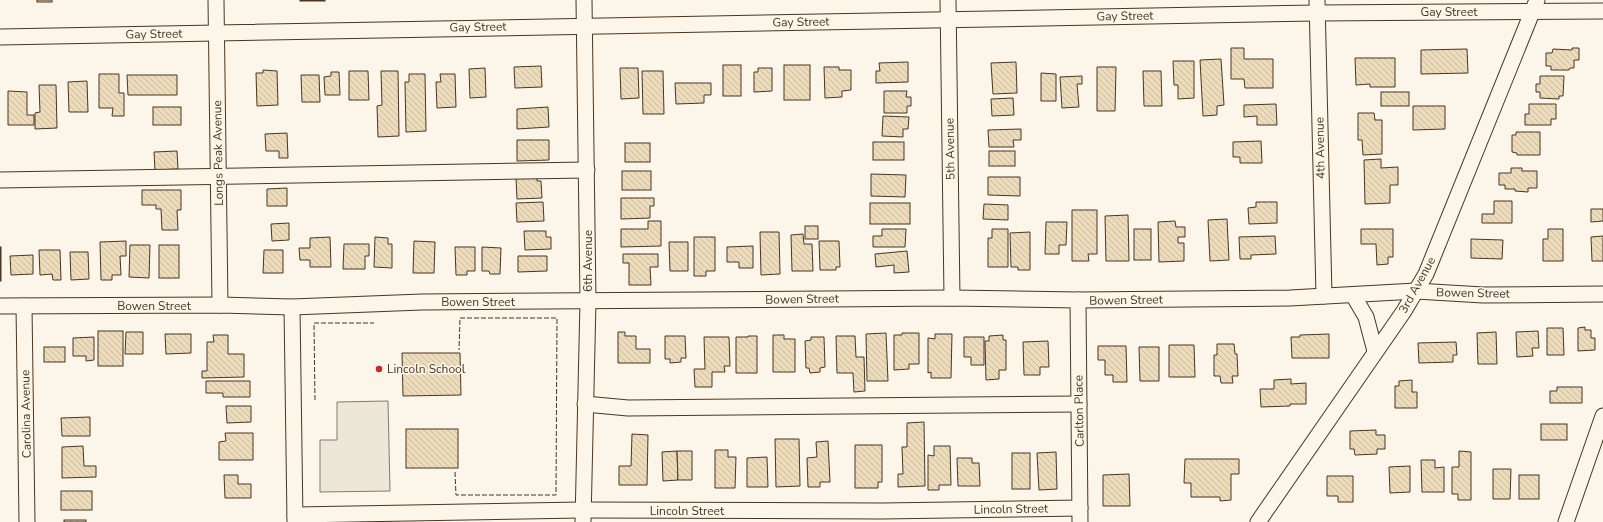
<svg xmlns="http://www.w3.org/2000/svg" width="1603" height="522" font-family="'Nunito Sans',sans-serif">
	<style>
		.parking { fill: #ede7d9; stroke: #887966 }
		.building { fill: url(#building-back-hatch); stroke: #4a3520 }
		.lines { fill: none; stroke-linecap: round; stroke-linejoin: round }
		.minor-casing { stroke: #4a3520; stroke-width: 17 }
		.minor { stroke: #fbf6e9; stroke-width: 15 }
		.fence { stroke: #4a3520; stroke-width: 1; stroke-dasharray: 5 2; stroke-linecap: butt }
		.poi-dot { fill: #c62828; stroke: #fbf6e9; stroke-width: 1.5 }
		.labels { text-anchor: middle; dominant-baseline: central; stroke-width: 3; stroke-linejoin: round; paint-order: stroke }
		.street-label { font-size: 12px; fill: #4a3520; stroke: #fbf6e9 }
		.poi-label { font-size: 12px; fill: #4a3520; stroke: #fbf6e9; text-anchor: start }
	</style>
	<defs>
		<pattern id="building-back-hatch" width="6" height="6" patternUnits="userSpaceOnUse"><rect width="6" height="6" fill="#ecdcbc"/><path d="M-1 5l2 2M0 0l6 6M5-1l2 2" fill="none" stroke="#ccbda1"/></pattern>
	</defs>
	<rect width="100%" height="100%" fill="#fbf6e9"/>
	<path class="parking" d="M388 401 390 491 320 492V440H337V402Z"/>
	<g class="building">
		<rect x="37" y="0" width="15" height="2"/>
		<rect x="300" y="0" width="25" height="1"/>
		<path d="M1231 48H1244V59H1273V88H1245L1244 79H1231Z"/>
		<path d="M1572 48H1579V60H1574V68H1570L1569 70H1551V66H1546V53H1552L1553 49 1572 50Z"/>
		<path d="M1467 49 1468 73 1421 74V50Z"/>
		<path d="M1355 58H1395V87H1370V84L1356 85Z"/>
		<path d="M1221 59 1224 105 1217 106V115L1203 116 1200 60Z"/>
		<path d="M1173 61H1194V98L1178 99V85H1174Z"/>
		<path d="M908 62V82L876 83V71H880L879 63Z"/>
		<path d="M1016 62 1017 93 993 94 991 63Z"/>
		<rect x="723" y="65" width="18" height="31"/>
		<rect x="784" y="65" width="26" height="35"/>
		<path d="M541 66 542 87 515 88 514 67Z"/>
		<path d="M824 67H839V70H851V90L842 91V97L825 98Z"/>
		<path d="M1097 67H1116L1115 111H1097Z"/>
		<path d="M485 68 486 97 470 98 469 69Z"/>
		<path d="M620 68H638L639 98 621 99Z"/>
		<path d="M758 68H772V91L754 92V72H758Z"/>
		<path d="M263 70 277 71 278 105 257 106 256 73H263Z"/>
		<path d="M349 71H368L369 100H349Z"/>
		<path d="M381 71H398L399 136 378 137 377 106 382 105Z"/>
		<path d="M642 71H663L664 114H643Z"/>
		<path d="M1143 71H1161L1162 106H1144Z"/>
		<path d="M331 72H339L340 95H325L324 77 331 76Z"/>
		<path d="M1041 73 1056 74V101H1041Z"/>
		<path d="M99 74H119V93H124V116H112L113 108H99Z"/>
		<path d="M409 74H425L426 131 406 132 405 82H409Z"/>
		<path d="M440 74H455L456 107 437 108 436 82H441Z"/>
		<path d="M127 75H177V95H128Z"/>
		<path d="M301 75H319L320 102H302Z"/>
		<path d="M1082 76V84H1077L1079 107 1062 108 1060 77Z"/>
		<path d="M1540 76H1564L1563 96H1559V99L1540 98V92H1536V84H1540Z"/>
		<path d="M87 81 88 112H69L68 82Z"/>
		<path d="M675 83H711V95H704V103L676 104Z"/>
		<path d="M39 85H56L57 128 35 129V113L40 112Z"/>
		<path d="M8 91 27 92V115H34V125H8Z"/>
		<path d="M884 91H907L906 97H911V106H907V113H884Z"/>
		<rect x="1381" y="92" width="28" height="14"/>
		<path d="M1013 98 1014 115 992 116 991 99Z"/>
		<path d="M1276 104 1277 125H1257V116L1244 117V105Z"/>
		<path d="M1529 104H1556V119H1551V125H1525V114H1529Z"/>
		<path d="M1413 106H1445V129L1413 130Z"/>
		<rect x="153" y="107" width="28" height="18"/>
		<path d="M548 107 549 127 517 129V109Z"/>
		<path d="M1358 113H1374L1375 120H1382V154L1363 155 1362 140H1358Z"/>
		<path d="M883 116 909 117 908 129H903V137L882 136Z"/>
		<path d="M1021 129V140H1013L1014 147H989L988 130Z"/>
		<path d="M1516 132H1540V155H1517V153L1512 152V135H1516Z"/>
		<path d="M287 133 288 158H279V151H266L265 134Z"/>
		<path d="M517 140H549V160L517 161Z"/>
		<path d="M1261 141 1262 163H1240V157H1233V142Z"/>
		<rect x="873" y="142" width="31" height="18"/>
		<rect x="625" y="143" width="25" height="19"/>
		<path d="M177 151 178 169 155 170 154 152Z"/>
		<rect x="989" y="151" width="26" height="15"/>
		<path d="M1381 159V168L1398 167V185H1390V203L1365 204 1364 160Z"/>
		<path d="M1511 168H1522V171H1537V188H1528V192L1515 191V189H1505V185H1499V173H1511Z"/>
		<rect x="622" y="171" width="29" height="19"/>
		<path d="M871 174 906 175 905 197 871 196Z"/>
		<path d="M537 177V181H541L542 198 517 199 516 178Z"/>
		<path d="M988 177H1020V196L988 195Z"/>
		<path d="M287 188V206H267V189Z"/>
		<path d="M142 190H181V210H177L178 230H162L161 209H156V205H142Z"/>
		<path d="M621 198H654V206H650V218L621 219Z"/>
		<path d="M1494 201H1512V223H1482V214H1494Z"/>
		<path d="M543 202 544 221 517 222 516 203Z"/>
		<path d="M1256 202H1277V223L1249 224 1248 208 1256 207Z"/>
		<rect x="870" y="203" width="40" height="21"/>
		<path d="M984 204 1008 205V220L983 219Z"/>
		<path d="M1591 209H1603V221L1591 222Z"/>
		<path d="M1072 210H1097V254H1088L1089 261H1072Z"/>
		<path d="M1128 215 1129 261H1106L1105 216Z"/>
		<path d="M1227 219 1229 260 1210 261 1208 220Z"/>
		<path d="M648 221H661V246L621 247V229H648Z"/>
		<path d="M1175 221 1176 227H1185V237H1178V243H1184V261L1159 262 1158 222Z"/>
		<path d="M1046 222H1067L1066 245H1059V254H1045Z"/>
		<path d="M289 223V240L272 241 271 224Z"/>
		<rect x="805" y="226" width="13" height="13"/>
		<path d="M882 229H906L905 247H873V236H882Z"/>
		<path d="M992 229H1008V267H988V238H992Z"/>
		<rect x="1134" y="229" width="17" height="31"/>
		<path d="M1361 229H1393V257H1388V264L1377 265 1376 244H1361Z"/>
		<path d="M1548 229H1563V261H1543V239H1548Z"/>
		<path d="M524 231H546V237H551V249L525 250Z"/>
		<path d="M760 232H779L780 274 761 275Z"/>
		<path d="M1030 232V270H1018V267H1011L1010 233Z"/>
		<path d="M803 234 804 244H812L813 271H792L791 235Z"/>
		<path d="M1275 236 1276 254 1251 255V259H1240L1239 237Z"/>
		<path d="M1603 236V261H1592L1591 237Z"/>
		<path d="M330 237 331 267H310V260H300L299 248H310V238Z"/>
		<path d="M375 237 388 238V244H392V268L374 267Z"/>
		<path d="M694 237H715V271H706V276H694Z"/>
		<path d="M1471 239 1503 240 1502 259 1471 258Z"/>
		<path d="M126 241V256H120L121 275H112V280H101L100 242Z"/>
		<path d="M414 241 435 242 434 273H413Z"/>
		<path d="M819 241H839L840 267H836V270H820Z"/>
		<path d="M669 242H688V271H670Z"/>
		<path d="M344 244H369V256H365V269H343Z"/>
		<path d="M130 245H150L149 278 129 277Z"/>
		<rect x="159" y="245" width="20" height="33"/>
		<path d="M753 246V268H739V262H727V247Z"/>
		<rect x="0" y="247" width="1" height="34"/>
		<path d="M455 247H475V271H467V275H456Z"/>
		<path d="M482 247 501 248 500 274H490L489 271H482Z"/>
		<path d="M39 250H60L61 280H53L52 274 40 275Z"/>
		<path d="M264 250H283V273H263Z"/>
		<path d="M907 251 909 272 894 273V265L876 267 875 254Z"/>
		<path d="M70 252H88L89 279 71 280Z"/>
		<path d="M623 254H658V267H650L651 285H629V263H623Z"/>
		<path d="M33 255V274L11 275 10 256Z"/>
		<path d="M518 256H547V271L518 272Z"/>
		<path d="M1585 327V330H1591V338H1595V350L1578 351V328Z"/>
		<path d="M1547 328H1563L1564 355H1547Z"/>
		<rect x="98" y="331" width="25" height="35"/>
		<path d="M1538 331 1539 348H1532L1533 356 1517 357 1516 332Z"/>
		<path d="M126 332H143V354H125Z"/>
		<path d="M618 332H625V336H636V349H650V363H618Z"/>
		<path d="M1496 332 1497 364H1478L1477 333Z"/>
		<path d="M886 333 888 381H867L866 334Z"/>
		<path d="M902 333H919V364H909V369L894 370V335H902Z"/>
		<path d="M165 334H191V353L166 354Z"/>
		<path d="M935 334H952L951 378H931V372L928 373V338L935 339Z"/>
		<path d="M1329 334V358H1292L1291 337H1300V335Z"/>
		<path d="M213 335H228V354H244V377L202 378V371H207V342H214Z"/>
		<path d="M773 335H784V339H795V372H773Z"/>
		<path d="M1003 335V340H1006V370H999V379L986 380 985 341H989V336Z"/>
		<path d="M665 336H685L686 358H681V362L670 363V359H665Z"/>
		<path d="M748 336H757V373H736V337H748Z"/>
		<path d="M836 336H855L856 357H864L865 391 854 392 853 373H837Z"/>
		<path d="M94 337V360L86 361V356H73V338Z"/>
		<path d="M704 337H729L730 366H724L725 372H712V387H695L694 369H705Z"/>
		<path d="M811 337H824L825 367 820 368V372L810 373 809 368H806L805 341 811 340Z"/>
		<path d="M964 337H984V365H971V357H964Z"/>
		<path d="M1048 341 1049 367H1040V375H1024L1023 342Z"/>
		<path d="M1456 342 1457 355H1453V362L1419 363 1418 343Z"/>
		<path d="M1217 344H1234L1235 354H1237L1238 376H1232L1233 383H1221L1220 376H1214V355H1217Z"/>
		<path d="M1169 345H1194L1195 377H1169Z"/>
		<path d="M1098 346H1126L1127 382H1113V375H1105V360H1098Z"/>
		<rect x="44" y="347" width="21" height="15"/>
		<path d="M1139 347H1159V381H1140Z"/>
		<path d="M402 353H460L461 395 403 396Z"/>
		<path d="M1291 379V384L1306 383V404H1290V406L1261 407 1260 389H1274V380Z"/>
		<path d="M1412 380V392H1417V408H1395V386H1399V381Z"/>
		<path d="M206 381H250V397H223V393H206Z"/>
		<path d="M1557 387H1582V403H1550V391H1557Z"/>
		<path d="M226 406H251V422L227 423Z"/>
		<path d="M90 417V436H62L61 418Z"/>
		<path d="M924 422 925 486 898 487V474H903L902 447H907V423Z"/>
		<rect x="1541" y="424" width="26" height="16"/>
		<rect x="406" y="429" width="52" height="39"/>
		<path d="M1376 430V435H1385V449H1377V454L1355 455 1354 449H1350V431Z"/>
		<path d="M225 433H253V460H219V442L226 441Z"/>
		<path d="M632 434 648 435 647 485H619V466H631Z"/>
		<path d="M775 439H799L800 486 776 487Z"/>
		<path d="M828 441 830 482H820V487H808L807 458 817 457 816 442Z"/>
		<path d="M855 445H882V482H878V488H855Z"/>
		<path d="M83 446 84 466H96V477L62 478V447Z"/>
		<path d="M934 446H950L951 485H939V490H928V455L934 456Z"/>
		<path d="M715 450H728V457H736L735 488H715Z"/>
		<path d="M677 451 678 480 663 481 662 452Z"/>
		<path d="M677 451H692V480H678Z"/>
		<path d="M1459 451 1471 452V500H1458V494H1452V467H1459Z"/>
		<path d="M1056 452 1057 489 1039 490 1037 453Z"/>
		<rect x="1012" y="453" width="18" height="36"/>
		<path d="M767 457 768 487H747V458Z"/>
		<path d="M957 458H972V463H979L980 486H958Z"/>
		<path d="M1185 459H1239V474H1231V500L1220 501V497H1191V483H1184Z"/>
		<path d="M1421 460H1435V468L1444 467V492H1422Z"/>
		<path d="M1410 466V492L1390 493 1389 467Z"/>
		<path d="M1493 469H1511L1510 499H1493Z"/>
		<path d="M1129 474 1130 506H1103V475Z"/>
		<path d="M224 475H238V484H251V498H225Z"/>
		<rect x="1519" y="475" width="20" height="24"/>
		<path d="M1327 476H1353V502H1338V496H1327Z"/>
		<rect x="61" y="491" width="31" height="19"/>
		<rect x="64" y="520" width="22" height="2"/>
	</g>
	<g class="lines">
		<g class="minor-casing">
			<g id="minor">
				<path d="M216 0 220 305"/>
				<path d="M948 0 952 298"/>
				<path d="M1317 0 1324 296"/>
				<path d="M0 37 1317 13 1603 11"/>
				<path d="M0 180 587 170"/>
				<path d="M1353 295 1366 317 1375 351"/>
				<path d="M1078 300 1080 522"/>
				<path d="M0 306 220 305 292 307 422 302 952 298 1078 300 1290 298 1416 291 1483 295 1603 294"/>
				<path d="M24 306 27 522"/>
				<path d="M292 307 295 522"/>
				<path d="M585 404 628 408 1079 404"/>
				<path d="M295 515 582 510 882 511 1080 508"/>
				<path d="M583 522 588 301 584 0"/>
				<path d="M1258 522 1404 311 1426 274 1537 0"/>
				<path d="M1566 522 1603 416"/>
			</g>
		</g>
		<use href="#minor" class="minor"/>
		<g class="fence">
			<path d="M315 400 314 323H374"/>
			<path d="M455 472 456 495H556L557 318H460L459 350"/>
		</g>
	</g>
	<circle class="poi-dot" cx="379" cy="369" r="4"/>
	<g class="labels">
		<g class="street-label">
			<text x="1449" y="12">Gay Street</text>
			<text transform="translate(1125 16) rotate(-1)">Gay Street</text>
			<text transform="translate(801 22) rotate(-1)">Gay Street</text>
			<text transform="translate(478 27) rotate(-1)">Gay Street</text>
			<text transform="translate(154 34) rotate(-1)">Gay Street</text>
			<text transform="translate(1320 148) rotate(-91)">4th Avenue</text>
			<text transform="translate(950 149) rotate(-91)">5th Avenue</text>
			<text transform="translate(218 153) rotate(-91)">Longs Peak Avenue</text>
			<text transform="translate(588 261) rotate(-90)">6th Avenue</text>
			<text transform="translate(1417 285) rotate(-61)">3rd Avenue</text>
			<text transform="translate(1473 293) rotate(1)">Bowen Street</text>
			<text transform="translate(802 299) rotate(-1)">Bowen Street</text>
			<text transform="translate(1126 300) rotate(-1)">Bowen Street</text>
			<text x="478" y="302">Bowen Street</text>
			<text x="154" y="306">Bowen Street</text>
			<text transform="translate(1079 411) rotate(-91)">Carlton Place</text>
			<text transform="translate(26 414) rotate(-91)">Carolina Avenue</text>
			<text transform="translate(1011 509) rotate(-1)">Lincoln Street</text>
			<text x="687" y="511">Lincoln Street</text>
		</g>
		<g class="poi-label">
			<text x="387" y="369">Lincoln School</text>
		</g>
	</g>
</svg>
